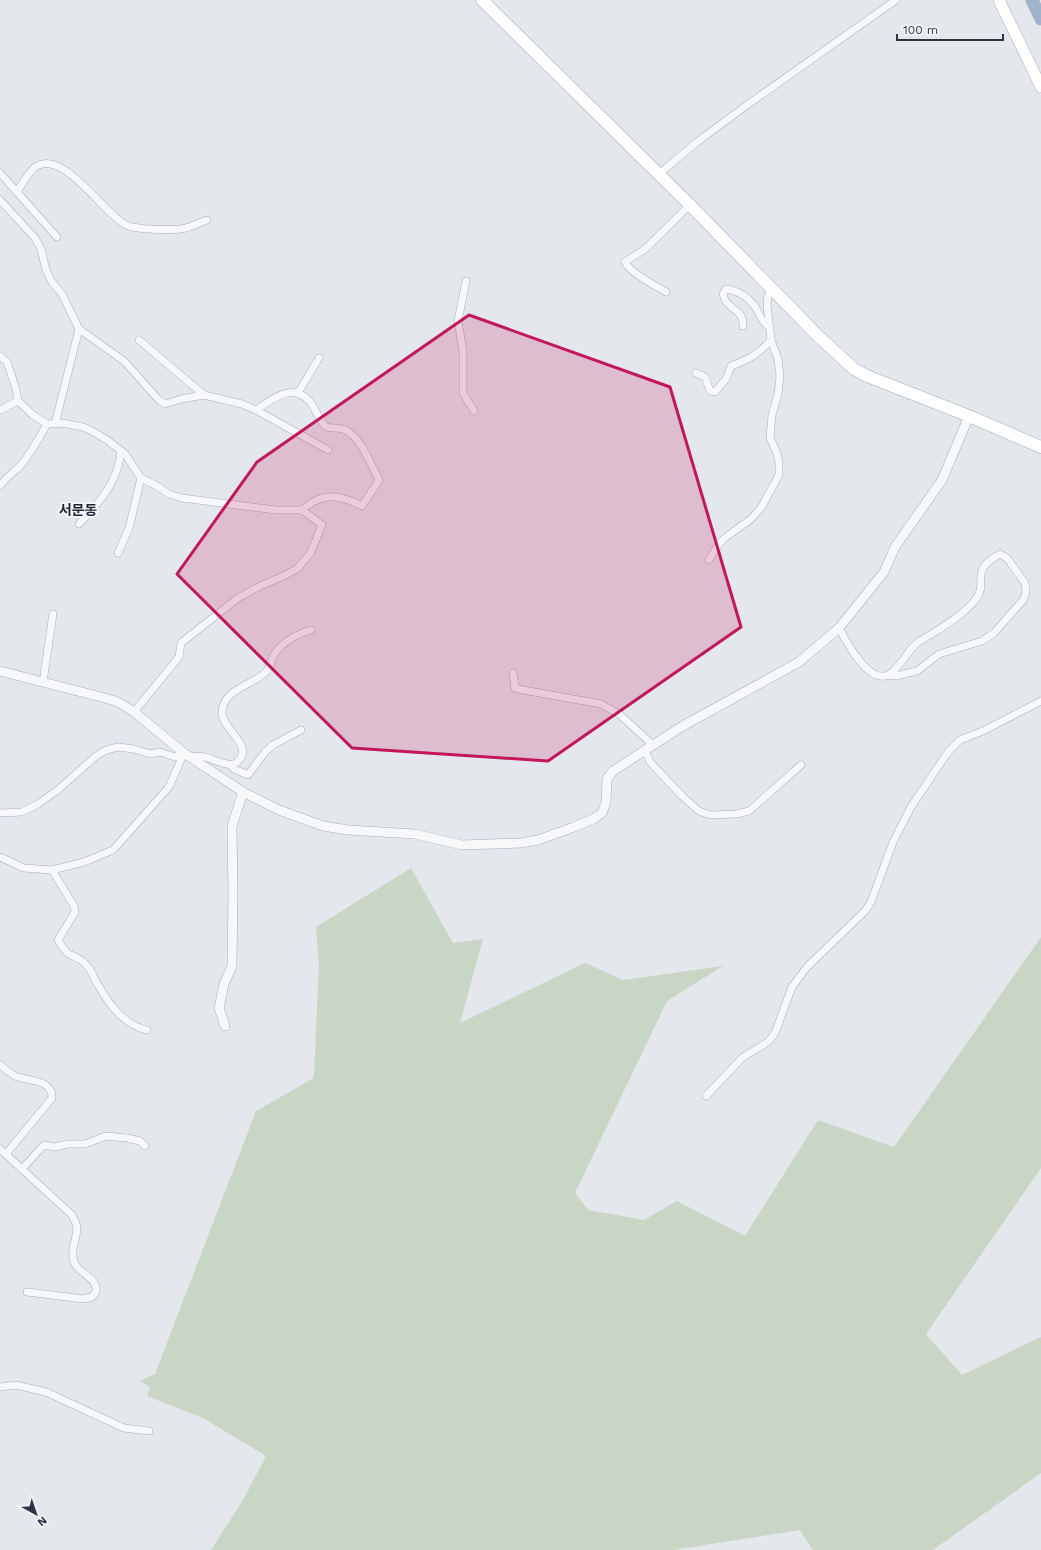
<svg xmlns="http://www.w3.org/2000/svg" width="1041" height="1550" font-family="'Work Sans','Noto Sans KR',sans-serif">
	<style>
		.green { fill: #c9d6c5 }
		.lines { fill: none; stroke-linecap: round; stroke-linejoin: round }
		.river { stroke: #9fb4cc; stroke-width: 13 }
		.minor-casing { stroke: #a9aeb7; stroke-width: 8 }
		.tertiary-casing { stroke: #a9aeb7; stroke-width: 10 }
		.secondary-casing { stroke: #a9aeb7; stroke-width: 12 }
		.primary-casing { stroke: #a3abb8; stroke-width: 13 }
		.minor { stroke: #f7f8fa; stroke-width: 7 }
		.tertiary { stroke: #f7f8fa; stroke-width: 9 }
		.secondary { stroke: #fff; stroke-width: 11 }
		.primary { stroke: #fff; stroke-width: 12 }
		.marked { fill: #c2185b; fill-opacity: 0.2; stroke: #c2185b; stroke-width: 3; stroke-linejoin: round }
		.labels { text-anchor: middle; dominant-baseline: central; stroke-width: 4; stroke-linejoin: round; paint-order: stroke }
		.quarter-label { font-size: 14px; font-weight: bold; fill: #1d2536; stroke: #f4f6f9 }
	</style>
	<rect width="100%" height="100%" fill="#e4e7ec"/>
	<path class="green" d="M411 868 435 911H436V913L453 943 483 939 460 1023 585 963 623 980 723 966 667 1001 575 1193 588 1210 644 1220 677 1201 745 1236 818 1120 894 1147 1041 937V1168L926 1334 962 1375 1041 1337V1473L933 1550H813L800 1530 673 1550H211L243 1500 266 1456 203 1418 147 1396 150 1387 140 1381 155 1374 256 1111 312 1079 314 1076 319 965 316 927Z"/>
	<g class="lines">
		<path class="river" d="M1032 0 1041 19"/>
		<g class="minor-casing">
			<g id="minor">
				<path d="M0 173 57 237"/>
				<path d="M659 174 697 142 747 105 896 0"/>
				<path d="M17 192C21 186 30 169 37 166 64 150 106 216 126 225 138 230 168 230 181 229 189 228 199 223 207 220"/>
				<path d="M0 200 35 238 41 249 46 270 52 282 62 294 79 329 124 361 159 400 165 404 181 399 204 395 242 404 256 410 328 450"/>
				<path d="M466 281 458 321 463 351V393L474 411"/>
				<path d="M666 292C656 286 629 272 625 262L645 249 690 205"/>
				<path d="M743 326C745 312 731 310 725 300 724 298 724 296 723 294L726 289C739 291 750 298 757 310 761 318 762 322 770 327"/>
				<path d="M139 340 204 395"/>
				<path d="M0 356 7 362 16 389 18 401 33 415 47 424 61 423 83 427 94 432 107 440 125 454 141 478 157 486 169 494 182 498 276 510H302C322 492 339 494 362 506L379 480C371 465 361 437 345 430 339 427 332 429 326 427 320 421 317 413 313 406 296 380 275 397 256 410"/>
				<path d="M696 373 705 377 710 391 715 392 726 379 731 366C748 360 759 354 771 340"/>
				<path d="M298 393 319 358"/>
				<path d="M0 410 18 401"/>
				<path d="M55 424 79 329"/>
				<path d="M0 486C5 478 13 473 20 466 31 454 39 438 47 424"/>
				<path d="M79 524C100 501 118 483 121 451"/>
				<path d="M118 553 129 528 141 478"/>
				<path d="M709 560 719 544 726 537 751 519 761 508 779 475V463L777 453 770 438 772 415 778 394 780 376 778 359 771 340 767 304 768 296 771 288"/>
				<path d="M839 628C846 641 868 684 888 675 900 669 907 651 917 643 937 630 961 618 976 599 989 582 968 571 1000 554L1007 558 1025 583 1026 591 1024 599 994 633 982 641 939 654 917 671 896 676 888 675"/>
				<path d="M513 673 515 688 523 690 601 704 619 714 653 745"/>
				<path d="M43 682 53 614"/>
				<path d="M134 712 179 657 181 643 238 598 260 586 286 575 298 568 311 552 322 525 302 510"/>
				<path d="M645 750 650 762 682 796 699 811 710 815 737 814 749 811 801 765"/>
				<path d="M190 757C195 756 200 756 205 757 214 759 230 769 237 762 256 746 221 729 222 712 223 689 253 685 266 672 270 667 271 661 274 655 282 642 297 634 311 630"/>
				<path d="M231 765 234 769 248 775 265 752 273 745 301 730"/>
				<path d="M0 813 22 812 38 804 59 789 96 756 106 750 118 747 134 749 150 754 160 752 175 757 184 753"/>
				<path d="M0 857 24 868 52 870 84 862 113 850 169 787 184 753"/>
				<path d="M52 870 74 906 75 912 58 940C61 945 64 951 69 954 76 958 83 959 87 966 92 971 94 979 98 985 109 1004 124 1025 147 1030"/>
				<path d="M0 1065C5 1069 10 1073 15 1076 27 1081 53 1079 52 1098L6 1154"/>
				<path d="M706 1096 743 1057 768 1042 775 1033 792 987 807 967 865 911 871 902 893 842 911 807 948 752 960 740 983 731 1041 701"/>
				<path d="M0 1149 72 1215C74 1219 76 1223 77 1227 77 1239 69 1252 75 1264 80 1274 98 1278 96 1292L92 1297 83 1299 27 1292"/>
				<path d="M22 1169 44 1145 55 1147 68 1144H85L106 1136 127 1138 140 1141 145 1146"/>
				<path d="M0 1387 16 1385 46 1392 124 1428 149 1431"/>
			</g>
		</g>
		<g class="tertiary-casing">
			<g id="tertiary">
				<path d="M0 671 105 698 118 702 134 712 184 753 243 792 279 810 323 826 348 830 415 834 462 845 521 843 538 840 574 827 593 819 602 813 606 802 607 779 613 771 681 727 799 662 839 628 884 572 895 547 942 480 969 416"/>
				<path d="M225 1026 219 1008 224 984 232 966 233 894 232 826 243 792"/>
			</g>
		</g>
		<g class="secondary-casing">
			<path id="secondary" d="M999 0 1041 87"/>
		</g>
		<g class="primary-casing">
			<path id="primary" d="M482 0 690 205 818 336 854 369 867 376 969 416 1041 447"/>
		</g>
		<use href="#minor" class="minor"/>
		<use href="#tertiary" class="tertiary"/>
		<use href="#secondary" class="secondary"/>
		<use href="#primary" class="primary"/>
	</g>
	<path class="marked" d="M469 315 670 387 741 627 548 761 352 748 177 574 257 462Z"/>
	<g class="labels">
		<g class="quarter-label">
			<text x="78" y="510">서문동</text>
		</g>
	</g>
	<g transform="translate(36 1514) rotate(140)" stroke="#f4f6f9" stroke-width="3" paint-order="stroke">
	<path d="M0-3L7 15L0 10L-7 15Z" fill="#2b3445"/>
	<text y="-6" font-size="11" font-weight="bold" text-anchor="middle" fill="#2b3445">N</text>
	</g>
	<path d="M897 34v6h106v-6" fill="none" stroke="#2b3445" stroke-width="2"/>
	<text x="903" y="34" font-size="12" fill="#2b3445" stroke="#f4f6f9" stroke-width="3" paint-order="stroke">100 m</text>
</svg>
